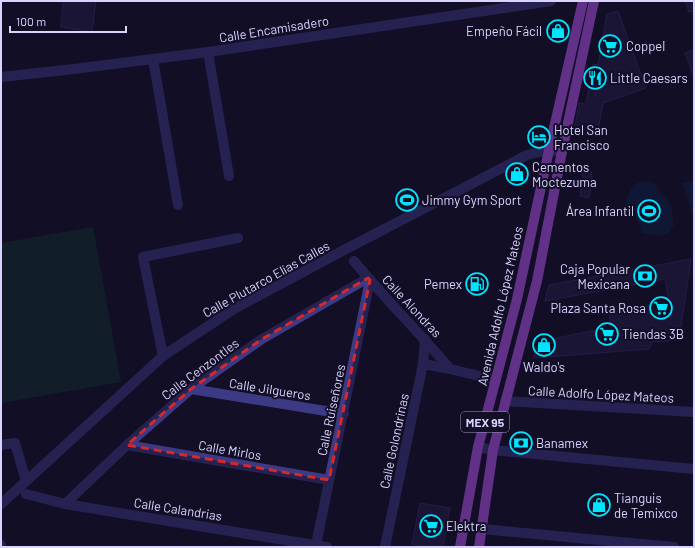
<svg xmlns="http://www.w3.org/2000/svg" width="695" height="548" font-family="Barlow,sans-serif">
	<style>
		.green { fill: #12302f }
		.water { fill: #0c2248 }
		.building { fill: #241b47; stroke: #3b2d73 }
		.lines { fill: none; stroke-linecap: round; stroke-linejoin: round }
		.minor { stroke: #3d3a85; stroke-width: 10 }
		.major { stroke: #c25bff; stroke-width: 10 }
		.marked { fill: none; stroke: #d62828; stroke-width: 3; stroke-dasharray: 8 5; stroke-linejoin: round }
		.labels { text-anchor: middle; dominant-baseline: central; stroke-width: 4; stroke-linejoin: round; paint-order: stroke }
		.shield { fill: #130f26; stroke: #9e99be; stroke-width: 1 }
		.shield-label { font-size: 12px; font-weight: bold; fill: #d9d4ff }
		.street-label { font-size: 13px; fill: #d9d4ff; stroke: #130f26 }
		.poi-label { font-size: 13px; fill: #d9d4ff; stroke: #130f26; text-anchor: start }
	</style>
	<rect width="100%" height="100%" fill="#130f26"/>
	<path class="green" d="M93 227 121 382 1 403V243Z"/>
	<g class="water">
		<path d="M694 180V218L682 183Z"/>
		<path d="M649 181C657 185 658 187 662 194 665 198 665 196 667 199 672 206 673 217 674 225 672 227 670 231 668 233 660 238 650 235 642 233L636 217 630 215C628 211 626 206 626 202 627 196 631 187 636 184 639 181 644 182 649 181Z"/>
	</g>
	<g class="building">
		<path d="M63 1H96L92 32 61 27Z"/>
		<path d="M685 1H694V11L689 12Z"/>
		<path d="M618 11 646 88 603 103 597 136 574 132 579 103 586 104 593 64 598 65 607 14Z"/>
		<path d="M694 50V75H693L685 53Z"/>
		<path d="M591 171 592 176 591 189 589 198 580 196 583 178V173Z"/>
		<path d="M691 259 679 340 652 342 649 349 534 358 537 342 611 327 609 313 669 302 665 279 545 301 549 285Z"/>
		<path d="M420 503 450 508 443 547H427L412 544Z"/>
	</g>
	<g class="lines">
		<g class="minor">
			<path d="M208 52 229 176"/>
			<path d="M153 59 178 205"/>
			<path d="M1 77 74 69 208 52 551 1"/>
			<path d="M354 261C384 298 419 332 450 369"/>
			<path d="M163 356 143 257 238 238"/>
			<path d="M423 364 450 369 496 380"/>
			<path d="M191 389 344 414"/>
			<path d="M505 401 694 412"/>
			<path d="M1 445 15 443 26 481"/>
			<path d="M127 445 329 480"/>
			<path d="M478 447 493 450 694 469"/>
			<path d="M26 494 65 504 327 547"/>
			<path d="M1 504 163 356 234 309 344 250 527 155C539 151 549 150 562 151"/>
			<path d="M65 504 127 445 191 389 262 339 368 278"/>
			<path d="M482 529 674 547"/>
			<path d="M1 545V547"/>
			<path d="M316 545 370 280"/>
			<path d="M385 547 423 364 425 339"/>
		</g>
		<g class="major">
			<path d="M460 547 478 447 517 299 549 150 583 1"/>
			<path d="M479 547 493 450 537 281 562 151 594 1"/>
		</g>
	</g>
	<path d="M0 0H695V548H0ZM368 278 370 280 329 480 127 445 191 389 262 339Z" fill="#130f26" fill-opacity=".55" fill-rule="evenodd"/>
	<path class="marked" d="M368 278 370 280 329 480 127 445 191 389 262 339Z"/>
	<defs>
		<g id="shop-ring" transform="scale(1.15)"><circle r="9.5" fill="#130f26" stroke="#00e5ff" stroke-width="1.5"/><path d="M-5-2.5h2.3a2.7 3.5 0 0 1 5.4 0H5L5.5 6h-11ZM-1.5-2.5h3a1.5 2.3 0 0 0-3 0Z" fill="#00e5ff"/></g>
		<g id="supermarket-ring" transform="scale(1.15)"><circle r="9.5" fill="#130f26" stroke="#00e5ff" stroke-width="1.5"/><path d="M-6-5.5h2.5l.6 2H6L4.5 2H-2.5L-4.4-4H-6ZM-1.5 3.2a1.3 1.3 0 1 0 .1 0ZM3 3.2a1.3 1.3 0 1 0 .1 0Z" fill="#00e5ff"/></g>
		<g id="restaurant-ring" transform="scale(1.15)"><circle r="9.5" fill="#130f26" stroke="#00e5ff" stroke-width="1.5"/><path d="M-5-6h1v4h1v-4h1v4h1v-4h1v5L-1.5 .5V6h-2V.5L-5-1ZM5-6V6H3V1.5H1.5Q1.5-4 5-6Z" fill="#00e5ff"/></g>
		<g id="hotel-ring" transform="scale(1.15)"><circle r="9.5" fill="#130f26" stroke="#00e5ff" stroke-width="1.5"/><path d="M-6-4.5h1.5V1H6V5H4.5V3h-9V5H-6ZM-4 0a1.8 1.8 0 1 1 3.6 0ZM.5 0V-2.5h3Q6-2.5 6 0Z" fill="#00e5ff"/></g>
		<g id="stadium-ring" transform="scale(1.15)"><circle r="9.5" fill="#130f26" stroke="#00e5ff" stroke-width="1.5"/><path d="M0-5a6.5 5 0 1 0 0 10a6.5 5 0 1 0 0-10ZM-3.5-1.8h7v3.6h-7Z" fill="#00e5ff"/></g>
		<g id="bank-ring" transform="scale(1.15)"><circle r="9.5" fill="#130f26" stroke="#00e5ff" stroke-width="1.5"/><path d="M-6-4H6V4H-6ZM0-2.3a2.3 2.3 0 1 0 0 4.6a2.3 2.3 0 1 0 0-4.6Z" fill="#00e5ff"/></g>
		<g id="fuel-ring" transform="scale(1.15)"><circle r="9.5" fill="#130f26" stroke="#00e5ff" stroke-width="1.5"/><path d="M-5.5-6h7V0h2V4h1.3V-2.5L3-4.5l.8-.8L6-3V5H2.5V1h-1V6h-7ZM-4.2-4.7v3.2H.2V-4.7Z" fill="#00e5ff"/></g>
	</defs>
	<g fill-rule="evenodd">
		<use href="#shop-ring" x="558" y="31"/>
		<use href="#supermarket-ring" x="610" y="46"/>
		<use href="#restaurant-ring" x="595" y="78"/>
		<use href="#hotel-ring" x="539" y="137"/>
		<use href="#shop-ring" x="517" y="174"/>
		<use href="#stadium-ring" x="407" y="200"/>
		<use href="#stadium-ring" x="649" y="211"/>
		<use href="#bank-ring" x="645" y="276"/>
		<use href="#fuel-ring" x="477" y="284"/>
		<use href="#supermarket-ring" x="661" y="308"/>
		<use href="#supermarket-ring" x="607" y="334"/>
		<use href="#shop-ring" x="544" y="345"/>
		<use href="#bank-ring" x="521" y="443"/>
		<use href="#shop-ring" x="599" y="505"/>
		<use href="#supermarket-ring" x="431" y="526"/>
	</g>
	<g class="labels">
		<rect class="shield" x="461" y="412" width="48" height="20" rx="3"/>
		<g class="shield-label">
			<text x="485" y="422">MEX 95</text>
		</g>
		<g class="street-label">
			<text transform="translate(274 29) rotate(-9)">Calle Encamisadero</text>
			<text transform="translate(266 279) rotate(-29)">Calle Plutarco Elías Calles</text>
			<text transform="translate(412 306) rotate(47)">Calle Alondras</text>
			<text transform="translate(500 306) rotate(-77)">Avenida Adolfo López Mateos</text>
			<text transform="translate(200 369) rotate(-37)">Calle Cenzontles</text>
			<text transform="translate(270 389) rotate(9)">Calle Jilgueros</text>
			<text transform="translate(601 394) rotate(3)">Calle Adolfo López Mateos</text>
			<text transform="translate(331 410) rotate(-78)">Calle Ruiseñores</text>
			<text transform="translate(394 441) rotate(-78)">Calle Golondrinas</text>
			<text transform="translate(230 450) rotate(10)">Calle Mirlos</text>
			<text transform="translate(178 509) rotate(9)">Calle Calandrias</text>
		</g>
		<g class="poi-label">
			<text x="542" y="31" text-anchor="end">Empeño Fácil</text>
			<text x="626" y="46">Coppel</text>
			<text x="610" y="78">Little Caesars</text>
			<text x="554" y="130">Hotel San<tspan x="554" dy="15">Francisco</tspan></text>
			<text x="532" y="167">Cementos<tspan x="532" dy="15">Moctezuma</tspan></text>
			<text x="422" y="200">Jimmy Gym Sport</text>
			<text x="634" y="211" text-anchor="end">Área Infantil</text>
			<text x="630" y="269" text-anchor="end">Caja Popular<tspan x="630" dy="15">Mexicana</tspan></text>
			<text x="462" y="284" text-anchor="end">Pemex</text>
			<text x="646" y="308" text-anchor="end">Plaza Santa Rosa</text>
			<text x="622" y="334">Tiendas 3B</text>
			<text x="544" y="367" text-anchor="middle">Waldo's</text>
			<text x="536" y="443">Banamex</text>
			<text x="614" y="498">Tianguis<tspan x="614" dy="15">de Temixco</tspan></text>
			<text x="446" y="526">Elektra</text>
		</g>
	</g>
	<rect width="695" height="548" fill="none" stroke="#d9d4ff" stroke-width="4"/>
	<path d="M10 26v6h116v-6" fill="none" stroke="#d9d4ff" stroke-width="2"/>
	<text x="16" y="26" font-size="12" fill="#d9d4ff" stroke="#130f26" stroke-width="3" paint-order="stroke">100 m</text>
</svg>
